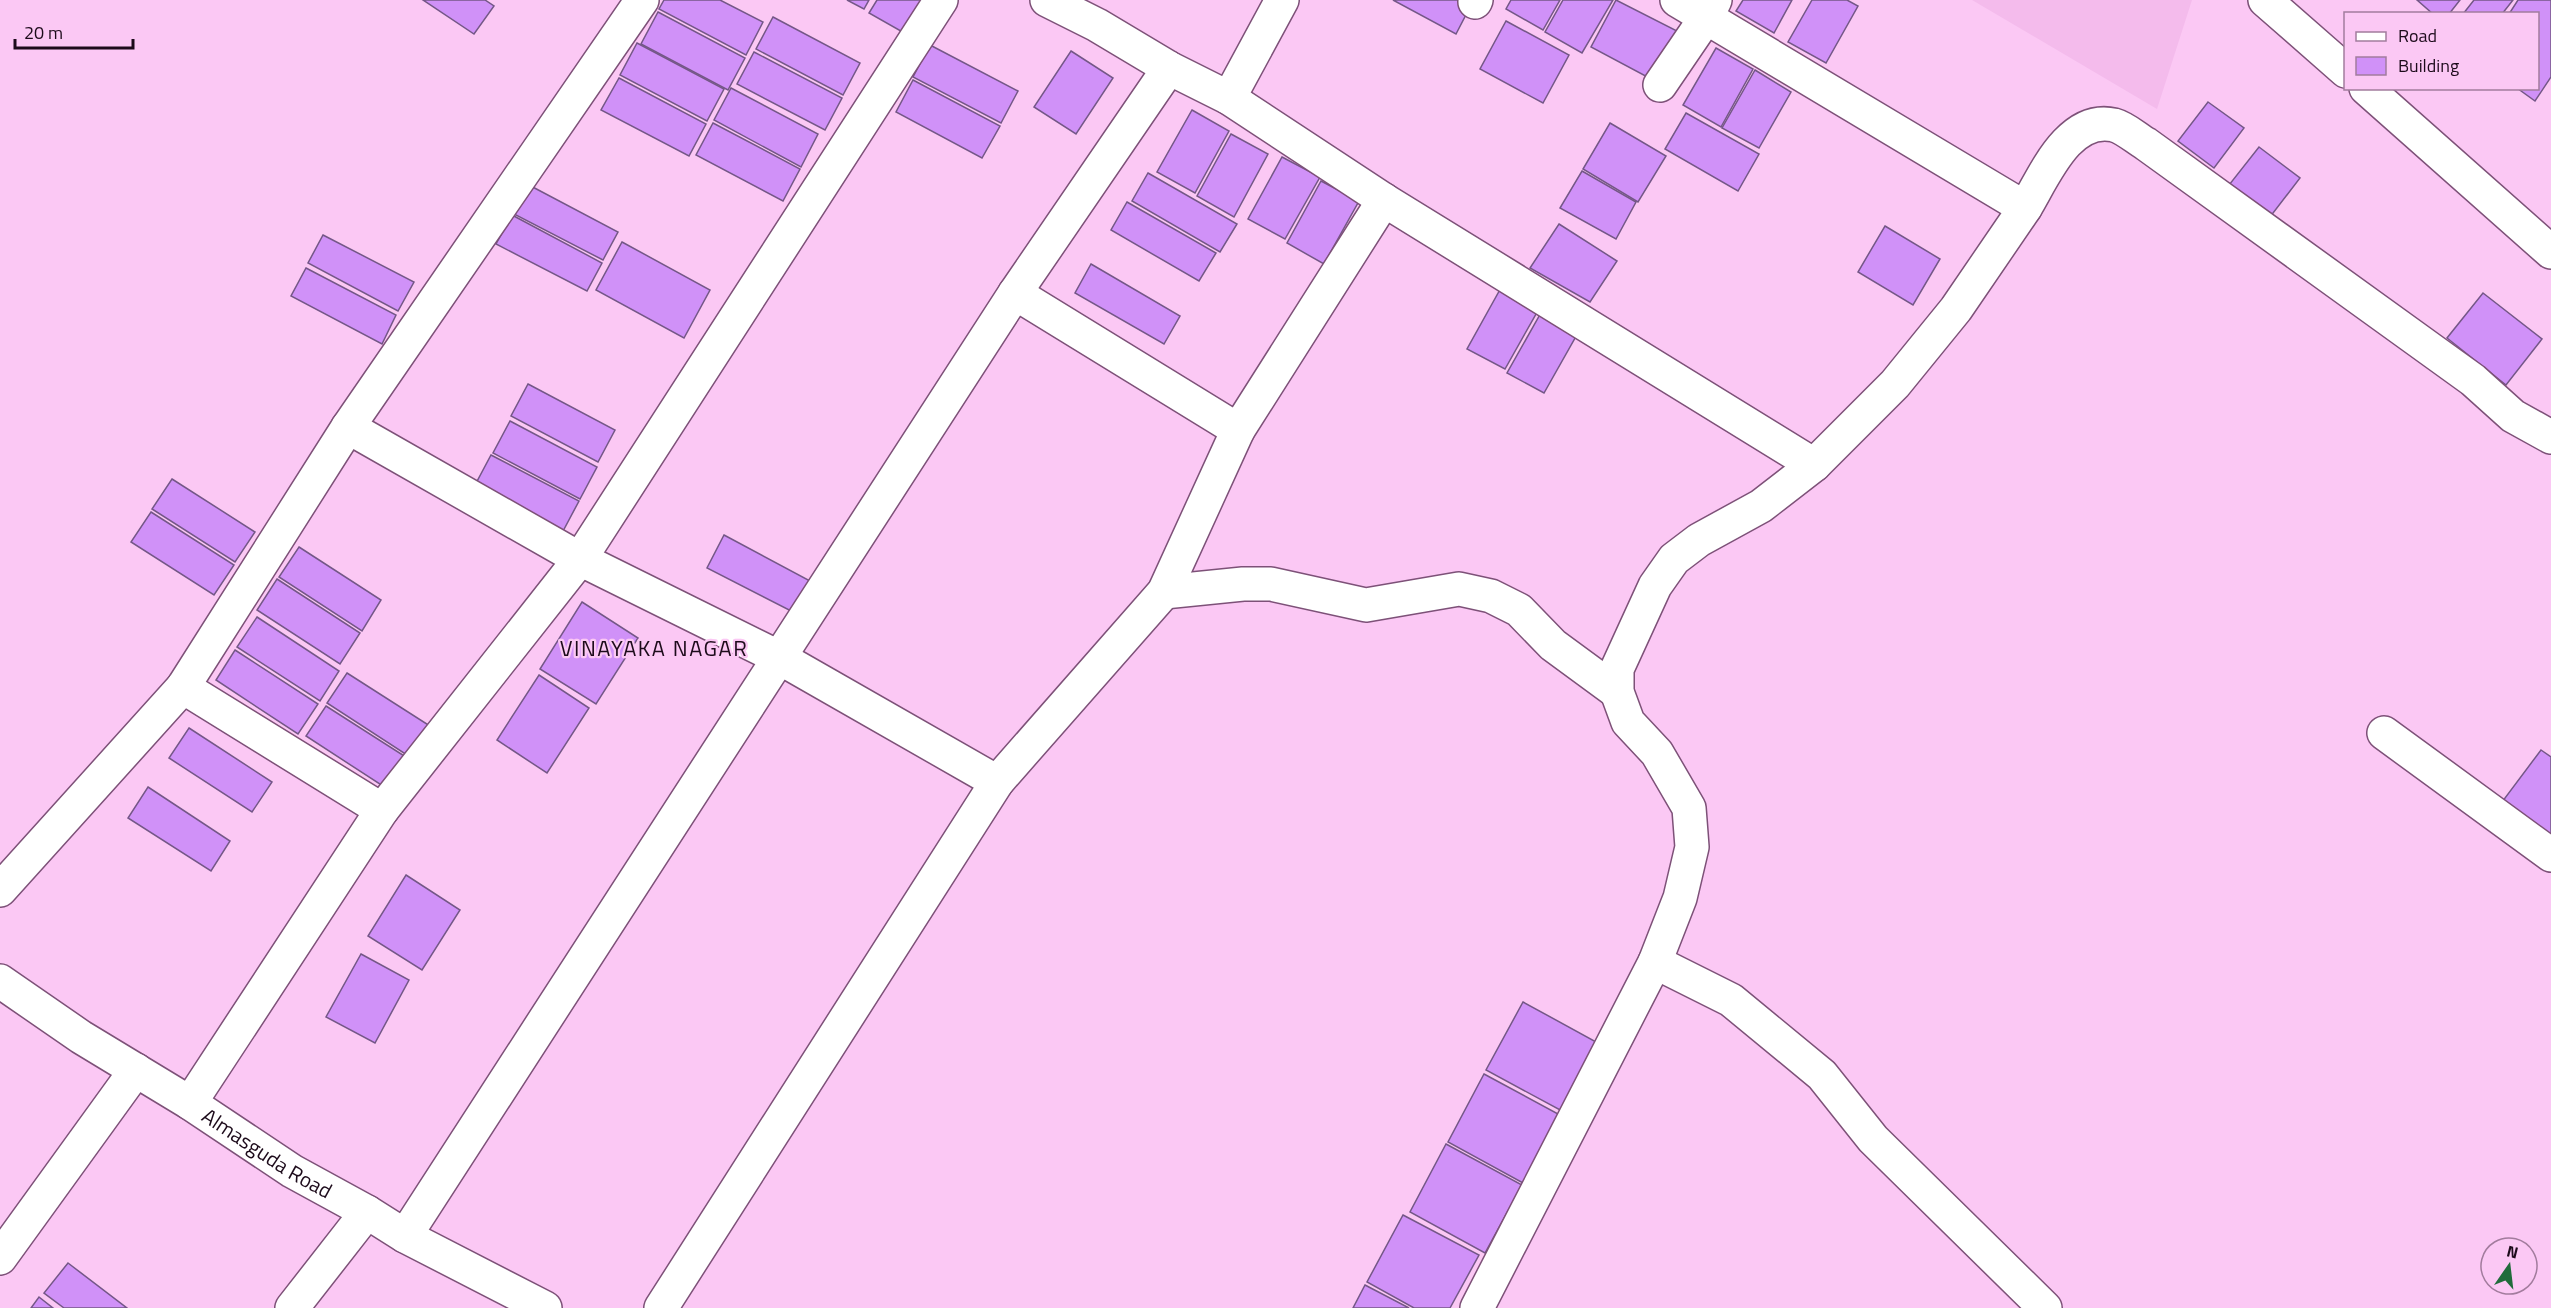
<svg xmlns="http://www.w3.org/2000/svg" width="2551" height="1308" font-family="'Titillium Web',sans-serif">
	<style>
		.built { fill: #f4bbec }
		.building { fill: #d091f8; stroke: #745787; stroke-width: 1.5 }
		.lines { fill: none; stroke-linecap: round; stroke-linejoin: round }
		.minor-casing { stroke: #7d5178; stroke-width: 36 }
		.minor { stroke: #fff; stroke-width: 33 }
		.labels { text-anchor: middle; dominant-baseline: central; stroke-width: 4.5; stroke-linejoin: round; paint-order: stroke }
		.street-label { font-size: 21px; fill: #1d0b1b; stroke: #fbc8f4 }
		.neighbourhood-label { font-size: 22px; letter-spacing: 1.5px; fill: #1d0b1b; stroke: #fbc8f4 }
	</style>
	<rect width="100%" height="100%" fill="#fbc8f4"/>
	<path class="built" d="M1972 0H2192L2157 109Z"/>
	<g class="building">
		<path d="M423 0H485L494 6 474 34Z"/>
		<path d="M664 0H720L763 22 746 55 659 9Z"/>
		<path d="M847 0H869L864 9Z"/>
		<path d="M877 0H928L906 34 869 13Z"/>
		<path d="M1393 0H1463L1471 5 1456 34Z"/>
		<path d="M1511 0H1560L1543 30 1506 9Z"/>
		<path d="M1563 0H1613L1582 53 1545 32Z"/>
		<path d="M1616 0 1679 32 1653 80 1591 47Z"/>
		<path d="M1743 0H1792L1774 33 1736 11Z"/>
		<path d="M1812 0H1847L1858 6 1826 63 1788 42Z"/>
		<path d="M2417 0H2460L2449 14H2433Z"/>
		<path d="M2474 0H2513L2502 14H2463Z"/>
		<path d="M2518 0H2551V77L2535 101 2517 88H2538V14H2509Z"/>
		<path d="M658 12 745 58 728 90 641 44Z"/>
		<path d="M773 17 860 63 843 95 756 49Z"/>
		<path d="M1506 21 1569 55 1543 103 1480 69Z"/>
		<path d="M637 43 724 89 707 121 620 75Z"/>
		<path d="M930 45 1018 91 1001 123 913 77Z"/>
		<path d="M1716 48 1753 69 1721 127 1683 105Z"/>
		<path d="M1071 51 1113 78 1076 134 1034 107Z"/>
		<path d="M754 52 842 98 825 130 737 84Z"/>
		<path d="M1755 70 1791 92 1759 148 1722 128Z"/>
		<path d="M619 78 706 124 689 156 601 110Z"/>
		<path d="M913 80 1000 126 982 158 896 112Z"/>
		<path d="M731 88 818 134 801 167 714 120Z"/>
		<path d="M2208 102 2244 128 2214 168 2178 141Z"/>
		<path d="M1192 110 1229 131 1195 193 1157 172Z"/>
		<path d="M1686 113 1759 154 1738 191 1665 149Z"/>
		<path d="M713 123 800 169 783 201 696 155Z"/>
		<path d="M1610 123 1666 156 1638 202 1583 169Z"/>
		<path d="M1231 134 1268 154 1234 217 1197 196Z"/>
		<path d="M2259 147 2300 178 2270 217 2229 185Z"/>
		<path d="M1282 157 1320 177 1285 239 1248 219Z"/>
		<path d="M1582 171 1636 202 1616 239 1560 208Z"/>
		<path d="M1148 173 1237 224 1220 252 1132 201Z"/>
		<path d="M1321 181 1359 201 1324 264 1287 243Z"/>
		<path d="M527 184 618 232 603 260 512 213Z"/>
		<path d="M1127 202 1216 253 1199 281 1111 230Z"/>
		<path d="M512 215 602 263 587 291 496 244Z"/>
		<path d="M1559 224 1617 261 1590 302 1530 268Z"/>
		<path d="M1885 226 1940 259 1913 305 1858 272Z"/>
		<path d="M323 235 414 282 398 311 308 263Z"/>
		<path d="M622 242 710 290 684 338 596 290Z"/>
		<path d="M1091 264 1180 316 1164 344 1075 293Z"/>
		<path d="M306 268 396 315 382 344 291 296Z"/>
		<path d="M1502 286 1540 307 1505 369 1467 349Z"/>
		<path d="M2483 293 2542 339 2506 385 2447 338Z"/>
		<path d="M1542 311 1579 331 1544 393 1507 373Z"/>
		<path d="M528 384 615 430 598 462 511 416Z"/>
		<path d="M510 421 597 467 580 499 493 453Z"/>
		<path d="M491 455 579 501 562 533 474 487Z"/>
		<path d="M172 479 255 532 235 562 152 509Z"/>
		<path d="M151 512 234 565 214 595 131 542Z"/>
		<path d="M724 535 812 582 795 613 707 568Z"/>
		<path d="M299 547 381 600 362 631 279 577Z"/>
		<path d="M277 579 360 633 340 664 257 610Z"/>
		<path d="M582 602 638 638 596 704 540 669Z"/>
		<path d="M257 617 339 671 320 701 237 647Z"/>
		<path d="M235 650 318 704 298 734 216 680Z"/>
		<path d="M347 673 430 726 410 757 327 703Z"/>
		<path d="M539 675 589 708 547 773 497 740Z"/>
		<path d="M326 706 409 759 389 790 306 736Z"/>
		<path d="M189 728 272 782 252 812 169 758Z"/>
		<path d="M2541 750 2551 757V845L2499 806Z"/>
		<path d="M148 787 230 841 211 871 128 818Z"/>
		<path d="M406 875 460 910 422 970 368 936Z"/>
		<path d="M361 954 409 980 375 1043 326 1017Z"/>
		<path d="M1523 1002 1598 1043 1562 1111 1486 1070Z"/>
		<path d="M1484 1074 1560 1115 1523 1183 1448 1142Z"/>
		<path d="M1446 1144 1522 1185 1485 1253 1410 1212Z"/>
		<path d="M1403 1215 1479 1255 1450 1308H1414L1367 1282Z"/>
		<path d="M68 1263 127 1308H64L44 1293Z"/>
		<path d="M1365 1285 1409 1308H1353Z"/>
		<path d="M39 1297 53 1308H31Z"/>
	</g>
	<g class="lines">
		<g class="minor-casing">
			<g id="minor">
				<path d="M1047 0 1097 25 1169 68 1229 98 1384 200 1814 465"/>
				<path d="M1677 0 2025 208C2044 177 2068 115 2114 125 2125 128 2136 138 2146 144L2473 380 2513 416 2551 437"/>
				<path d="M2265 0 2346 71"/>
				<path d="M1475 2 1476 0"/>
				<path d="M1660 85 1707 16 1715 0"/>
				<path d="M2366 88 2551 252"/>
				<path d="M1229 98 1282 0"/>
				<path d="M2025 208 1956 309 1895 384 1814 465 1761 506 1699 540 1674 559 1655 586 1617 669V692L1628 722 1657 753 1689 808 1692 847 1680 898 1655 962 1731 1000 1822 1075 1873 1139 2045 1308"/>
				<path d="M1015 293 1238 430"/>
				<path d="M348 427 580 559 780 658 997 782"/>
				<path d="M1164 592 1243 584H1271L1366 605 1459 589 1491 596 1519 610 1553 645 1617 692"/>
				<path d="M183 687 382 810"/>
				<path d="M2384 733 2551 855"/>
				<path d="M0 890 183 687 348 427 642 0"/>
				<path id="s1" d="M0 981 81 1037 190 1103 292 1171 367 1212 405 1236 545 1308"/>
				<path d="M190 1103 382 810 580 559 941 0"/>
				<path d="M405 1236 1015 293 1169 68"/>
				<path d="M0 1258 136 1070"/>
				<path d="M292 1308 367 1212"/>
				<path d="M661 1308 997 782 1164 592 1238 430 1384 200"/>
				<path d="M1477 1308 1655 962"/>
			</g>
		</g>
		<use href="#minor" class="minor"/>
	</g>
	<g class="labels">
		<g class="street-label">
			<text stroke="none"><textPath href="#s1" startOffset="318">Almasguda Road</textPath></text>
		</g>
		<g class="neighbourhood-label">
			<text x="654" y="648">VINAYAKA NAGAR</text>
		</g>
	</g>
	<rect x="2344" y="12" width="195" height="78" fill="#fbc8f4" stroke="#a27c9d" stroke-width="1.5"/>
	<rect x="2356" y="32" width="30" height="9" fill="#ffffff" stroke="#a27c9d" stroke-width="1.5"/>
	<text x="2398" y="42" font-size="18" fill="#1d0b1b">Road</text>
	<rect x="2356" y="57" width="30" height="18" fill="#d091f8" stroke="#a27c9d" stroke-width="1.5"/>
	<text x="2398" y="72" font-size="18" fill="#1d0b1b">Building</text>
	<g transform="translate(2509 1266) rotate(14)"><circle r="28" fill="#fbc8f4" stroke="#a27c9d" stroke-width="1.5"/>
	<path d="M0-4.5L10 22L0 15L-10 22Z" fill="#206c3b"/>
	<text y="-9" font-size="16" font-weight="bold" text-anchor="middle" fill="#1d0b1b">N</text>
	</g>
	<path d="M15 39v9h118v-9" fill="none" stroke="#1d0b1b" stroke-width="3"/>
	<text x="24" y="39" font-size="18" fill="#1d0b1b" stroke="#fbc8f4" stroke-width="4.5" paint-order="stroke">20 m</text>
</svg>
